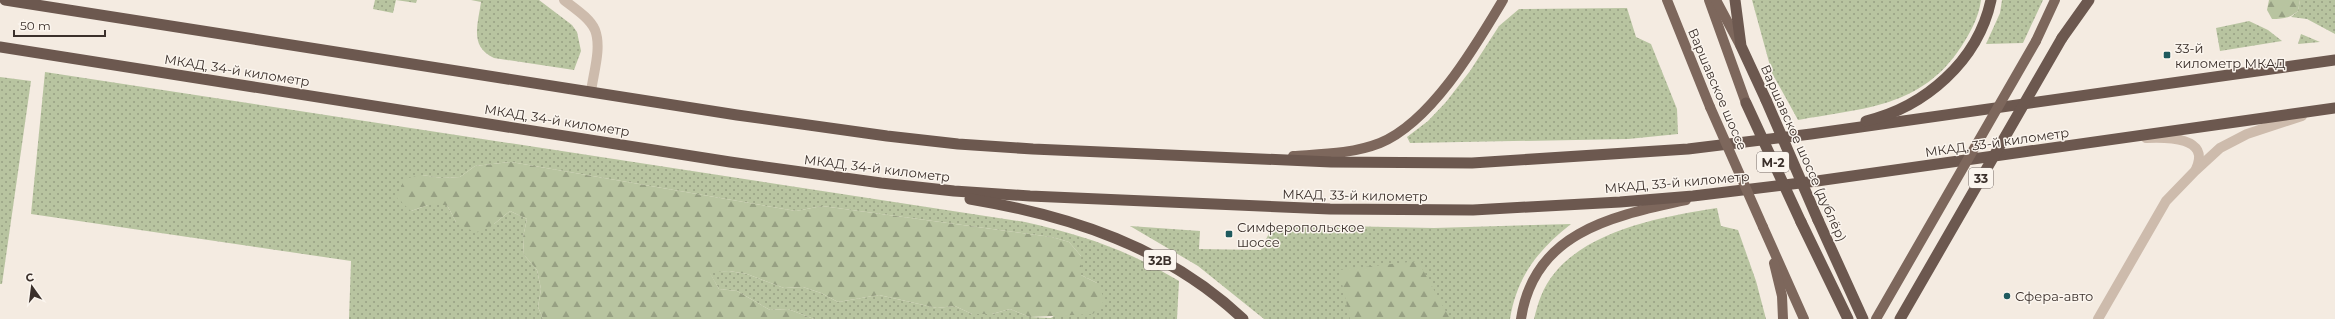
<svg xmlns="http://www.w3.org/2000/svg" width="2335" height="319" font-family="Montserrat,sans-serif">
	<style>
		.green { fill: url(#green-dots) }
		.forest { fill: url(#forest-firs) }
		.lines { fill: none; stroke-linecap: round; stroke-linejoin: round }
		.minor { stroke: #cdbbac; stroke-width: 10 }
		.primary { stroke: #7d675c; stroke-width: 10 }
		.trunk { stroke: #6c584f; stroke-width: 11 }
		.primary-bridge { stroke: #7d675c; stroke-width: 10 }
		.trunk-bridge { stroke: #6c584f; stroke-width: 11 }
		.poi-dot { fill: #1f5a5e; stroke: #fbf5ee; stroke-width: 1.5 }
		.labels { text-anchor: middle; dominant-baseline: central; stroke-width: 3; stroke-linejoin: round; paint-order: stroke }
		.shield { fill: #fbf5ee; stroke: #756b66; stroke-width: 1 }
		.shield-label { font-size: 12px; font-weight: bold; fill: #3b302b }
		.poi-label { font-size: 13px; fill: #3b302b; stroke: #fbf5ee; text-anchor: start }
		.street-label { font-size: 13px; fill: #3b302b; stroke: #fbf5ee }
	</style>
	<defs>
		<pattern id="green-dots" width="8" height="8" patternUnits="userSpaceOnUse"><rect width="8" height="8" fill="#b8c4a0"/><path d="M2 2h.1M6 6h.1" fill="none" stroke="#97a083" stroke-width="1.8" stroke-linecap="round"/></pattern>
		<pattern id="forest-firs" width="22" height="20" patternUnits="userSpaceOnUse"><rect width="22" height="20" fill="#b8c4a0"/><path d="M5 1l3.5 6h-7zM16 11l3.5 6h-7z" fill="#97a083"/></pattern>
	</defs>
	<rect width="100%" height="100%" fill="#f4ebe1"/>
	<g class="green">
		<path d="M375 0H417L416 3 396 0 393 13 373 9Z"/>
		<path d="M471 0H539L572 25 577 32 581 51 574 70 494 58C469 47 478 24 481 2Z"/>
		<path d="M1752 0H1981C1979 17 1970 33 1961 47 1921 108 1863 108 1798 120L1772 73Z"/>
		<path d="M2002 0H2043L2023 43 1986 44 2000 13Z"/>
		<path d="M2300 0H2335V34L2307 19 2291 17 2298 11Z"/>
		<path d="M1627 8 1636 37 1651 44 1677 109 1678 134 1628 139 1410 143 1407 137 1428 121 1446 102 1470 71 1499 26 1519 9Z"/>
		<path d="M2249 21 2268 30 2282 41 2220 51 2216 28Z"/>
		<path d="M2301 34 2320 42 2298 44Z"/>
		<path d="M45 72 1025 222C1086 236 1125 249 1179 281L1177 319H814L788 309 770 310 737 291 719 289 709 272 729 271 747 274 784 288 803 287 821 293 838 302 879 295 937 308 955 306 972 314H992L1010 309 1030 317 1051 318 1097 283 1081 275V256L1069 242 1052 237 822 206 796 211 511 162 475 166 460 177 442 178 422 175 411 211 428 205H447L456 222 494 224 510 211 527 219 523 237 524 255 537 270 541 289 538 307 543 319H349L351 261 31 214Z"/>
		<path d="M0 77 31 81 2 284H0Z"/>
		<path d="M1717 208 1721 226 1738 230 1756 281 1766 319H1534C1536 311 1538 303 1541 296 1566 233 1659 217 1717 208Z"/>
		<path d="M1571 224C1538 250 1517 276 1510 319H1264L1198 266 1130 226 1200 231 1199 249 1261 250 1270 231 1294 225 1434 228Z"/>
	</g>
	<g class="forest">
		<path d="M2269 0H2300L2298 11C2290 18 2283 19 2272 19L2267 10Z"/>
		<path d="M511 162 796 211 822 206 1052 237 1069 242 1081 256V275L1097 283 1105 300 1093 314 1030 317 1010 309 992 314H972L955 306 937 308 879 295 838 302 821 293 803 287 784 288 747 274 729 271 710 273 719 289 737 291 770 310 788 309 814 319H543L538 307 541 289 537 270 524 255 523 237 527 219 510 211 494 224 476 233 456 222 447 205H428L411 211 397 198 404 179 422 175 442 178 460 177 475 166Z"/>
		<path d="M1418 261 1450 319H1350L1339 270Z"/>
	</g>
	<g class="lines">
		<g class="minor">
			<path d="M564 0C574 8 590 18 595 30 602 48 593 74 591 92"/>
			<path d="M2146 138C2167 137 2211 137 2196 169"/>
			<path d="M2098 319 2166 201 2195 171 2220 148 2247 134 2302 116"/>
		</g>
		<g class="primary">
			<path d="M1667 0 1710 107"/>
			<path d="M1709 0 1746 103"/>
			<path d="M1716 0 1740 45"/>
			<path d="M2036 41 2055 0"/>
			<path d="M1293 156C1322 154 1352 154 1380 143 1431 122 1475 47 1503 0"/>
			<path d="M1763 227 1804 319"/>
			<path d="M1774 263 1782 296 1783 319"/>
			<path d="M1521 319C1534 231 1614 216 1686 200"/>
		</g>
		<g class="trunk">
			<path d="M5 0 737 115 887 136 958 144 1033 149 1331 162 1472 163 1688 149 1811 134 2335 60"/>
			<path d="M1735 0 1741 46 1766 100"/>
			<path d="M2062 38 2089 0"/>
			<path d="M0 47 730 162 881 183 954 191 1030 196 1330 209 1473 210 1620 202 1693 196 1817 181 2335 108"/>
			<path d="M1866 121C1925 107 1978 61 1991 0"/>
			<path d="M970 199C1071 216 1167 247 1243 319"/>
			<path d="M1818 220 1863 319"/>
			<path d="M1801 222 1848 319"/>
		</g>
		<g class="primary-bridge">
			<path d="M1710 107 1763 227"/>
			<path d="M1876 319 2036 41"/>
		</g>
		<g class="trunk-bridge">
			<path d="M1766 100 1818 220"/>
			<path d="M1746 103 1801 222"/>
			<path d="M1900 319 2062 38"/>
		</g>
	</g>
	<g class="poi-dot">
		<rect x="2163" y="51" width="8" height="8" rx="2"/>
		<rect x="1225" y="230" width="8" height="8" rx="2"/>
		<circle cx="2007" cy="296" r="4"/>
	</g>
	<g class="labels">
		<g class="shield">
			<rect x="1757" y="152" width="32" height="20" rx="3"/>
			<rect x="1969" y="168" width="24" height="20" rx="3"/>
			<rect x="1144" y="250" width="32" height="20" rx="3"/>
		</g>
		<g class="shield-label">
			<text x="1773" y="162">М-2</text>
			<text x="1981" y="178">33</text>
			<text x="1160" y="260">32B</text>
		</g>
		<g class="poi-label">
			<text x="2175" y="48">33-й<tspan x="2175" dy="15">километр МКАД</tspan></text>
			<text x="1237" y="227">Симферопольское<tspan x="1237" dy="15">шоссе</tspan></text>
			<text x="2015" y="296">Сфера-авто</text>
		</g>
		<g class="street-label">
			<text transform="translate(237 70) rotate(9)">МКАД, 34-й километр</text>
			<text transform="translate(1718 89) rotate(67)">Варшавское шоссе</text>
			<text transform="translate(557 120) rotate(9)">МКАД, 34-й километр</text>
			<text transform="translate(1997 142) rotate(-8)">МКАД, 33-й километр</text>
			<text transform="translate(1804 153) rotate(66)">Варшавское шоссе (дублёр)</text>
			<text transform="translate(877 168) rotate(7)">МКАД, 34-й километр</text>
			<text transform="translate(1677 182) rotate(-5)">МКАД, 33-й километр</text>
			<text transform="translate(1355 195) rotate(1)">МКАД, 33-й километр</text>
		</g>
	</g>
	<g transform="translate(32 287) rotate(346)" stroke="#fbf5ee" stroke-width="3" paint-order="stroke">
	<path d="M0-3L7 15L0 10L-7 15Z" fill="#3b302b"/>
	<text y="-6" font-size="11" font-weight="bold" text-anchor="middle" fill="#3b302b">С</text>
	</g>
	<path d="M14 30v6h91v-6" fill="none" stroke="#3b302b" stroke-width="2"/>
	<text x="20" y="30" font-size="12" fill="#3b302b" stroke="#fbf5ee" stroke-width="3" paint-order="stroke">50 m</text>
</svg>
